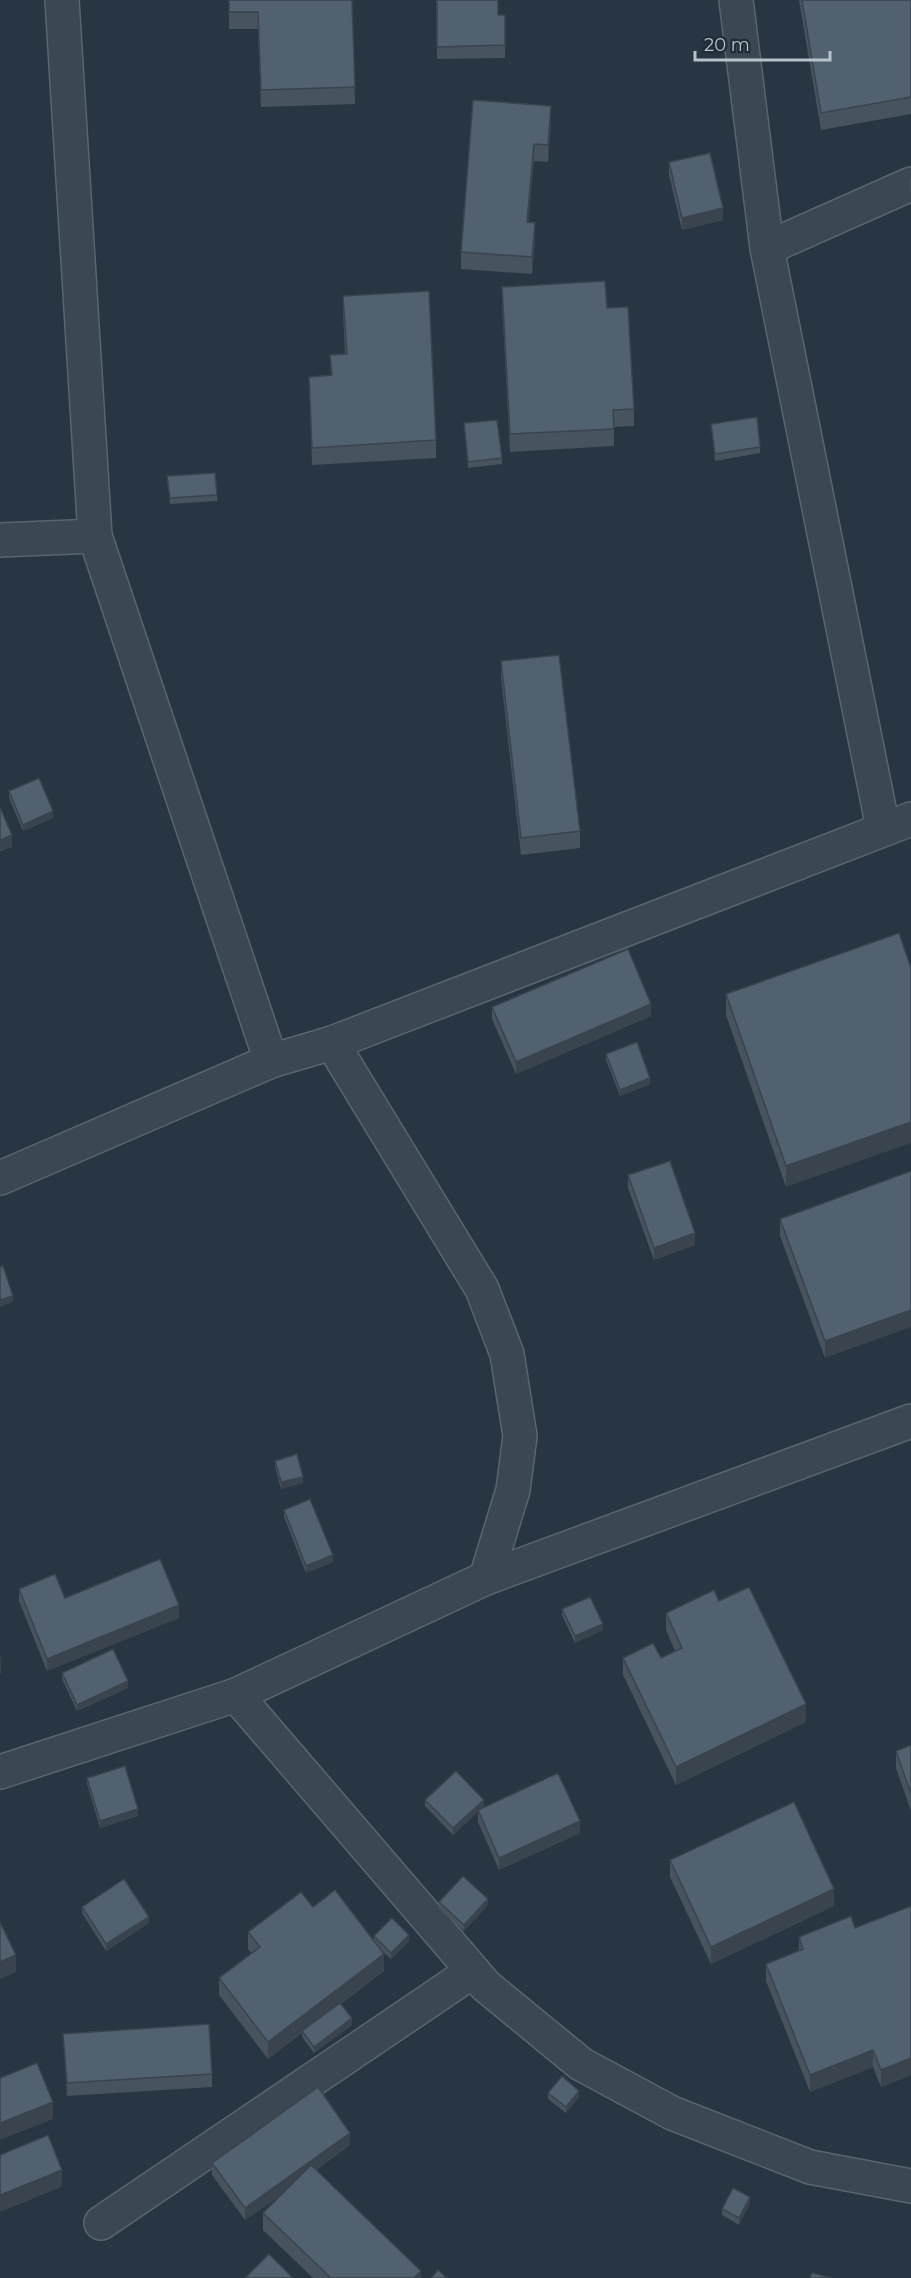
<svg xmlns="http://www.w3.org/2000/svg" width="911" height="2278" font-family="Montserrat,sans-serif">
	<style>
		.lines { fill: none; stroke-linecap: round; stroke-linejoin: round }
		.minor-casing { stroke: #59656f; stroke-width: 36 }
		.minor { stroke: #3b4752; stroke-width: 33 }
		.wall { fill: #47535f }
		.shaded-wall { fill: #39444e }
		.building { fill: #52616f; stroke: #39444e; stroke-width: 1.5 }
	</style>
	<rect width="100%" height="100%" fill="#273642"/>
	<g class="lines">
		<g class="minor-casing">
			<g id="minor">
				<path d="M62 0 95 536 271 1061"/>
				<path d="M736 0 767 248 883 828"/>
				<path d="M767 248 911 184"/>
				<path d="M0 540 95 536"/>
				<path d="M332 1043 482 1289 507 1354 520 1436 513 1490 486 1578 236 1695 486 1986 581 2064 672 2113 810 2167 911 2186"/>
				<path d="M0 1178 271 1061 332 1043 911 819"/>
				<path d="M486 1578 911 1421"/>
				<path d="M0 1772 236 1695"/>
				<path d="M101 2223 473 1971"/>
			</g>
		</g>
		<use href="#minor" class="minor"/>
	</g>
	<g class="wall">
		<path d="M229 0H352L355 104 261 107 258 29H229Z"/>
		<path d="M436 0 498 15H505V58L437 59Z"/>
		<path d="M799 0H911V114L821 130Z"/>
		<path d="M473 100 551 123 548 162 534 161 528 223 535 240 532 274 461 269V252Z"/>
		<path d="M669 162 723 220 682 230 669 175Z"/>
		<path d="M910 177H911V193L910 190Z"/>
		<path d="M502 287 607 308 634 409V426L614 427V446L510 452 502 304Z"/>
		<path d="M343 296 436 440V458L312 465 309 377 331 375 330 355 345 354 343 313Z"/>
		<path d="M464 423 502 458V464L468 468Z"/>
		<path d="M711 424 760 447V453L715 461Z"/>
		<path d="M167 476 217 495V501L170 504Z"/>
		<path d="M501 661 580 831V848L521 855 501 678Z"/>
		<path d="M9 791 53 818 23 831 9 798Z"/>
		<path d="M899 933 786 1187 726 1015V994Z"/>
		<path d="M492 1007 651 1016 516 1074 492 1019Z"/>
		<path d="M606 1054 650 1084 620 1096 606 1060Z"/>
		<path d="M911 1171 825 1358 780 1236V1219Z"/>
		<path d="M628 1175 695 1245 654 1260 628 1188Z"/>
		<path d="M275 1461 303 1483 281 1489 275 1467Z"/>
		<path d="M284 1510 333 1562 306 1573 284 1517Z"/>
		<path d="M19 1589 65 1598 179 1618 47 1671 19 1601Z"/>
		<path d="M719 1601 806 1722 676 1785 623 1675V1658H661L675 1651 666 1630V1613Z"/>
		<path d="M562 1609 603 1630 575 1643 562 1615Z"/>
		<path d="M62 1673 128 1688 77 1711 62 1679Z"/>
		<path d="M911 1745V1811L896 1768V1751Z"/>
		<path d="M87 1778 138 1816 100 1828 87 1784Z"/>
		<path d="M425 1800 484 1806 482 1808 580 1833 499 1870 478 1822V1812L453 1835 425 1806Z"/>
		<path d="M670 1860 834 1906 711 1964 670 1877Z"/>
		<path d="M439 1902 488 1905 464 1931 439 1909Z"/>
		<path d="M911 1906V2075L881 2087 873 2067 810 2092 766 1981V1964L799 1951V1937L855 1928Z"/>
		<path d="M82 1907 149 1923 106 1951 82 1913Z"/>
		<path d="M313 1907 374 1941V1936L409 1941 391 1959 379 1948 384 1971 341 2004 352 2025 314 2053 302 2037V2033L268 2059 219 1995V1978L252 1954 248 1949V1932Z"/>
		<path d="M63 2034 212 2074V2087L67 2096Z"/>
		<path d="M548 2093 579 2097 566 2113 548 2099Z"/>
		<path d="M350 2145 316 2170 421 2278H313L263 2230V2213L281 2195 245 2220 212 2175V2163Z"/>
		<path d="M750 2203 739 2225 722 2215V2209Z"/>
	</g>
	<g class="shaded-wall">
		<path d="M551 106V123L548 162V145Z"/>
		<path d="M534 144V161L527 240V222Z"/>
		<path d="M723 208V220L682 230V218Z"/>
		<path d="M535 223V240L532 274V257Z"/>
		<path d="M53 811V818L23 831V825Z"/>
		<path d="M12 835V847L0 852V840Z"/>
		<path d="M651 1004V1016L516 1074V1062Z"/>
		<path d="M650 1078V1084L620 1096V1090Z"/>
		<path d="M911 1122V1143L786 1187V1166Z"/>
		<path d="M695 1233V1245L654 1260V1248Z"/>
		<path d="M13 1296V1302L0 1307V1300Z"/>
		<path d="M911 1310V1327L825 1358V1341Z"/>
		<path d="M303 1477V1483L281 1489V1482Z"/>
		<path d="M333 1555V1562L306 1573V1566Z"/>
		<path d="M179 1605V1618L47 1671V1659Z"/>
		<path d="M603 1624V1630L575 1643V1636Z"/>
		<rect x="0" y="1657" width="1" height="17"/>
		<path d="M128 1681V1688L77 1711V1705Z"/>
		<path d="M806 1704V1722L676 1785V1767Z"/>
		<path d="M484 1800V1806L453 1835V1828Z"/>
		<path d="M138 1809V1816L100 1828V1821Z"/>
		<path d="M580 1821V1833L499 1870V1858Z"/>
		<path d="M834 1889V1906L711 1964V1947Z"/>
		<path d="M488 1899V1905L464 1931V1925Z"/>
		<path d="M149 1917V1923L106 1951V1944Z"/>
		<path d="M409 1935V1941L391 1959V1953Z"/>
		<path d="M384 1954V1971L303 2032 302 2031V2033L268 2059V2042Z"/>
		<path d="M16 1955V1972L0 1979V1962Z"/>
		<path d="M352 2018V2025L314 2053V2047Z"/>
		<path d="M873 2050V2067L810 2092V2075Z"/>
		<path d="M911 2058V2075L881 2087V2070Z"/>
		<path d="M579 2091V2097L566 2113V2107Z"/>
		<path d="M53 2102V2119L0 2140V2123Z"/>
		<path d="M350 2133V2145L245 2220V2208Z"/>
		<path d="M62 2170V2187L0 2212V2195Z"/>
		<path d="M750 2197V2203L739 2225V2218Z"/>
		<path d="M421 2271V2278H414Z"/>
	</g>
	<g class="building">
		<path d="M229 0H352L355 87 261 90 258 12H229Z"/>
		<path d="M437 0H498V15H505V45L437 47Z"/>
		<path d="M802 0H911V97L821 113Z"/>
		<path d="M473 100 551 106 548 145 534 144 527 222 535 223 532 257 461 252Z"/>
		<path d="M710 153 723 208 682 218 669 162Z"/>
		<path d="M605 281 607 308 628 307 634 409 613 410 614 429 510 434 502 287Z"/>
		<path d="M429 291 436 440 312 448 309 377 332 375 330 355 347 354 343 296Z"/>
		<path d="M757 417 760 447 715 454 711 424Z"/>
		<path d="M497 420 502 458 468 462 464 423Z"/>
		<path d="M215 473 217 495 170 498 167 476Z"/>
		<path d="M559 655 580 831 521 838 501 661Z"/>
		<path d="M39 778 53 811 23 825 9 791Z"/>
		<path d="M0 807 12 835 0 840Z"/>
		<path d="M899 933 911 968V1122L786 1166 726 994Z"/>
		<path d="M628 949 651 1004 516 1062 492 1007Z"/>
		<path d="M637 1042 650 1078 620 1090 606 1054Z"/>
		<path d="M670 1161 695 1233 654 1248 628 1175Z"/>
		<path d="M911 1171V1310L825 1341 780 1219Z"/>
		<path d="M3 1266 13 1296 0 1300V1267Z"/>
		<path d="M297 1454 303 1477 281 1482 275 1461Z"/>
		<path d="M310 1499 333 1555 306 1566 284 1510Z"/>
		<path d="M160 1559 179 1605 47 1659 19 1589 55 1574 65 1598Z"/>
		<path d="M749 1587 806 1704 676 1767 623 1658 653 1643 661 1658 682 1648 666 1613 714 1590 719 1601Z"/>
		<path d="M590 1597 603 1624 575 1636 562 1609Z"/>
		<path d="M113 1649 128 1681 77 1705 62 1673Z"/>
		<path d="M911 1745V1794L896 1751Z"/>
		<path d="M125 1766 138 1809 100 1821 87 1778Z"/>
		<path d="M456 1771 484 1800 453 1828 425 1800Z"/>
		<path d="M558 1773 580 1821 499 1858 478 1810Z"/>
		<path d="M794 1802 834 1889 711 1947 670 1860Z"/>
		<path d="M463 1876 488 1899 464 1925 439 1902Z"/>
		<path d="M124 1879 149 1917 106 1944 82 1907Z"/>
		<path d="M335 1890 384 1954 268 2042 219 1978 260 1947 248 1932 301 1892 313 1907Z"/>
		<path d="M911 1906V2058L881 2070 873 2050 810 2075 766 1964 803 1949 799 1937 851 1916 855 1928Z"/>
		<path d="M392 1918 409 1935 391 1953 374 1936Z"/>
		<path d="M0 1922 16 1955 0 1962Z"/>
		<path d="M340 2003 352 2018 314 2047 302 2031Z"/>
		<path d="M209 2024 212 2074 67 2083 63 2034Z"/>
		<path d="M37 2063 53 2102 0 2123V2078Z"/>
		<path d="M562 2076 579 2091 566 2107 548 2093Z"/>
		<path d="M318 2087 350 2133 245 2208 212 2163Z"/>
		<path d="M48 2135 62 2170 0 2195V2155Z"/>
		<path d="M311 2165 421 2271 414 2278H331L263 2213Z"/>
		<path d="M733 2188 750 2197 739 2218 722 2209Z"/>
		<path d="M269 2254 293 2278H245Z"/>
		<path d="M438 2270 447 2278H431Z"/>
		<path d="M812 2273 832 2278H810Z"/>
	</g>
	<path d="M695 51v9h135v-9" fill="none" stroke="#b8c2cb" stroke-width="3"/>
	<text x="704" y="51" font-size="18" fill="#b8c2cb" stroke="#202c37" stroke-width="4.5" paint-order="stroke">20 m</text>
</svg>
